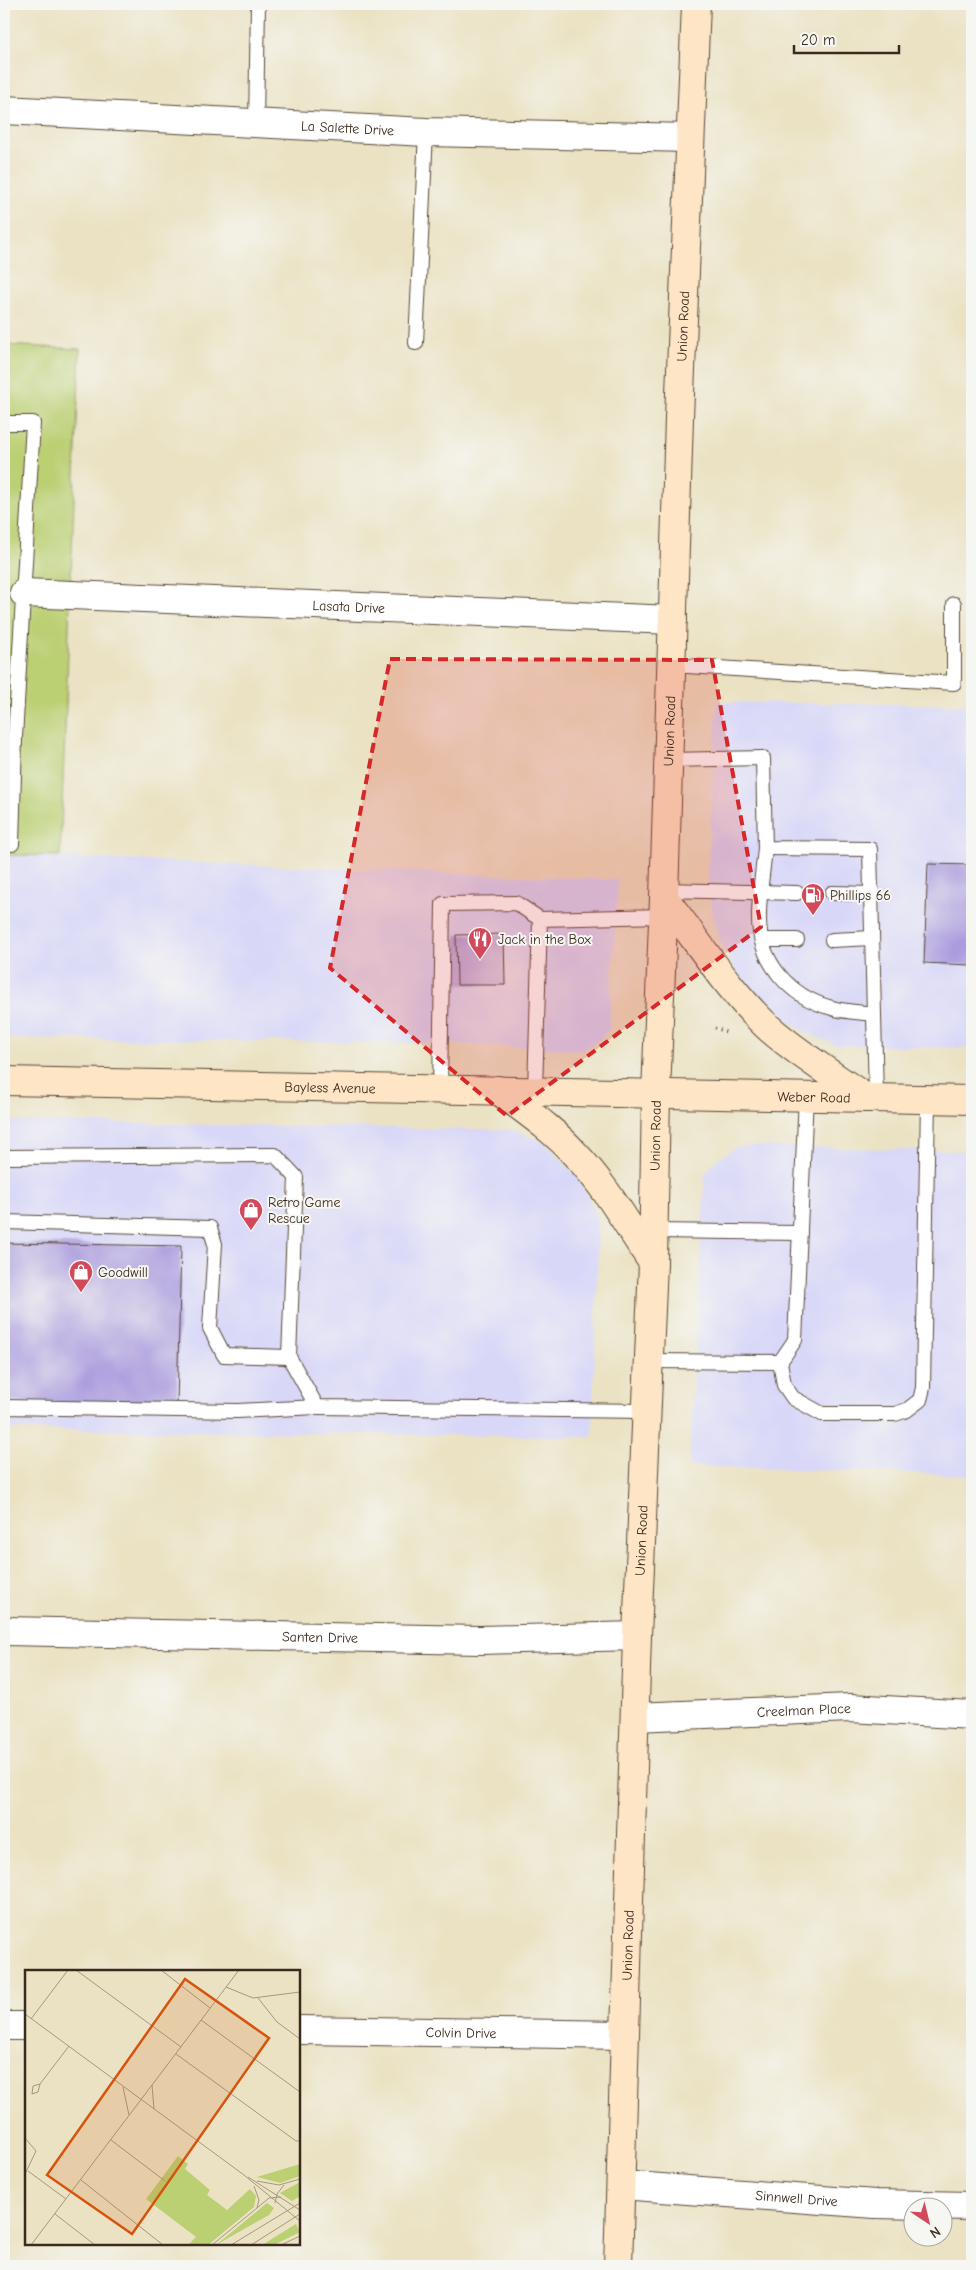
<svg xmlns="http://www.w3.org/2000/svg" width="976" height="2270" font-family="'Comic Neue',sans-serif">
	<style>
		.built { fill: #d8d7f8 }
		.green { fill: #bbcf73; stroke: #7b7c48 }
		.building { fill: #ab9cde }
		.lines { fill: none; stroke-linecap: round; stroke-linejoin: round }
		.lane-casing { stroke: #554637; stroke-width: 16 }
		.street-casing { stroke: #554637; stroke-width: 30 }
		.secondary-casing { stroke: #554637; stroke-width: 30 }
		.path { stroke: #554637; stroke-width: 3; stroke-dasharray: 1 4; stroke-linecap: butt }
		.lane { stroke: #fff; stroke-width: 14 }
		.street { stroke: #fff; stroke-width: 28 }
		.secondary { stroke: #fde5c5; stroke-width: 28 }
		.marked { fill: #d62828; fill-opacity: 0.2; stroke: #d62828; stroke-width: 4; stroke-dasharray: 10 6; stroke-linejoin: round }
		.labels { text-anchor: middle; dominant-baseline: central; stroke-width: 4; stroke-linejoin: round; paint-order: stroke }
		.street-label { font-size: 14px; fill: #3b2a1e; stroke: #f6f6f2 }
		.poi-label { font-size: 14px; fill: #3b2a1e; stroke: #f6f6f2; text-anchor: start }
		.inset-road { fill: none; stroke: #a49880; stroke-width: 1 }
		.view { fill: #d7540e; fill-opacity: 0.15; stroke: #d7540e; stroke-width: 2.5 }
		.inset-edge { fill: none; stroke: #3b2a1e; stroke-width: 2.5 }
	</style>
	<rect width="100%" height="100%" fill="#f6f6f2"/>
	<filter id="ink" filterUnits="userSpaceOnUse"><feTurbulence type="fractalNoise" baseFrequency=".02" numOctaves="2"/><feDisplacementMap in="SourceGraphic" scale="10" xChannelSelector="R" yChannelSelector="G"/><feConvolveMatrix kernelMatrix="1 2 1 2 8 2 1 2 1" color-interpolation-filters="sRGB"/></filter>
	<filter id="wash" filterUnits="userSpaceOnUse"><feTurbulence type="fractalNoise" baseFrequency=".0096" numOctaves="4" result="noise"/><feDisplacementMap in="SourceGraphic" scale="20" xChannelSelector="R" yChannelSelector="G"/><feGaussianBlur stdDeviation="1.12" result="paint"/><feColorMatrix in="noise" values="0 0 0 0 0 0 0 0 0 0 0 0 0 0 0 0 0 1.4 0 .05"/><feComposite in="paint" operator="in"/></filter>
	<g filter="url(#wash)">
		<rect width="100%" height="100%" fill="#eae2c2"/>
		<g class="built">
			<path d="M717 702 972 705V1048L836 1045 803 1031 759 1001 735 971 719 938 712 911 708 868Z"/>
			<path d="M4 855 618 880 609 1029 601 1039 583 1050 431 1043 4 1038Z"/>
			<path d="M4 1121 512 1130 546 1143 579 1179 596 1213 598 1245 592 1437 4 1429Z"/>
			<path d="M754 1146 972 1151V1475L689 1466 705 1174 717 1159 736 1147Z"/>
		</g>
		<path class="green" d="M4 345 80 349 60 856 4 855Z"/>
		<g id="blocks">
			<g class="building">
				<path d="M928 864 972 865V965L924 963Z"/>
				<path d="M504 934 505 985H457L456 935Z"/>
				<path d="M4 1243 181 1246 177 1405 4 1402Z"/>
			</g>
		</g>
	</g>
	<g filter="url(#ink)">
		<use href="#blocks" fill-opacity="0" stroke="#554637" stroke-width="1"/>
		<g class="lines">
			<g class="lane-casing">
				<g id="lane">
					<path d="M256 123 258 4"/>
					<path d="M416 343 426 132"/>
					<path d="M4 423H33L15 738H4"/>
					<path d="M671 665 954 683V604"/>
					<path d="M669 760 763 758 765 848 870 849 876 1098"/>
					<path d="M12 844 15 738"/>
					<path d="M765 848C763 870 759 894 759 916 758 961 789 997 832 1008 845 1012 860 1012 874 1014"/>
					<path d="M664 890 797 893"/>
					<path d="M832 893 871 894"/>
					<path d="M763 940H797"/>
					<path d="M832 940 872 938"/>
					<path d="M440 1089 443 904 516 903 540 919"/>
					<path d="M535 1091 540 919 663 916"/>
					<path d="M4 1157 275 1155 296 1177 289 1357 224 1355 210 1328 215 1244 210 1228 4 1222"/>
					<path d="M654 1231 800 1233"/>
					<path d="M289 1357 317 1407 646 1411"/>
					<path d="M649 1361 780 1362 784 1385 793 1398 822 1414H895L907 1410 920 1400 923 1388 928 1099"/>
					<path d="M780 1362 795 1340 806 1096"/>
					<path d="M4 1407 237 1411 317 1407"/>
				</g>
			</g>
			<g class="street-casing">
				<g id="street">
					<path id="s1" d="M4 110 426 132 690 138"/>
					<path id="s2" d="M24 593 673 620"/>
					<path id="s3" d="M4 1631 480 1640 637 1636"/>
					<path id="s4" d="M635 1717 850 1708 972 1715"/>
					<path d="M4 2026H26"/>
					<path id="s5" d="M299 2030 624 2035"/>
					<path id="s6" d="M621 2185 875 2204 972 2206"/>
				</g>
			</g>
			<g class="secondary-casing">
				<g id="secondary">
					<path d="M664 898C697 940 731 994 770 1029 800 1055 834 1076 866 1098"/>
					<path id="s7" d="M4 1081 972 1100"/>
					<path d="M498 1090C524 1110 553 1129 575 1154 606 1186 628 1226 653 1263"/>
					<path id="s8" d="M618 2266 637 1636 653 1263 656 1093 664 898 679 418 696 4"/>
				</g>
			</g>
			<path class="path" d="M715 1028 726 1032"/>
			<use href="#lane" class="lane"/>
			<use href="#street" class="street"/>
			<use href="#secondary" class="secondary"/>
		</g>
	</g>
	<path class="marked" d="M390 659 712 660 761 927 507 1116 330 968Z"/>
	<defs>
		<g id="fuel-pin" transform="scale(1.25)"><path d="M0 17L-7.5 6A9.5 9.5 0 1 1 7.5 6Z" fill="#d1495b" stroke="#f6f6f2"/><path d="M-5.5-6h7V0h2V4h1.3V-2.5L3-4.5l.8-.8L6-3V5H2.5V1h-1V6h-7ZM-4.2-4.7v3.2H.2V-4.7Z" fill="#fff"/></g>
		<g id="restaurant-pin" transform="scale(1.25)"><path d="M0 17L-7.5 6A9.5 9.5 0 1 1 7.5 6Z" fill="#d1495b" stroke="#f6f6f2"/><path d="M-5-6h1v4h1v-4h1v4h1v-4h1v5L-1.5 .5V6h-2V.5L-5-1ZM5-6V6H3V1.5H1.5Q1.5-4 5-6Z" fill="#fff"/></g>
		<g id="shop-pin" transform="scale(1.25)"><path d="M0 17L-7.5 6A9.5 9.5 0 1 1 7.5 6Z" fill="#d1495b" stroke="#f6f6f2"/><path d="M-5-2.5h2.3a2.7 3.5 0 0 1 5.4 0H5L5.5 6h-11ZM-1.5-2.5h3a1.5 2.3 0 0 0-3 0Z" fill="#fff"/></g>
	</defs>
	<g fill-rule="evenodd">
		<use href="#fuel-pin" x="813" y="895"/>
		<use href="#restaurant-pin" x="480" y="939"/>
		<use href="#shop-pin" x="251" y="1210"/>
		<use href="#shop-pin" x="81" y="1272"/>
	</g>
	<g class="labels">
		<g class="street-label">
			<text stroke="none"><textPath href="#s1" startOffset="344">La Salette Drive</textPath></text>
			<text stroke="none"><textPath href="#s8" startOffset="1941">Union Road</textPath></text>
			<text stroke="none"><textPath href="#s2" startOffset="325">Lasata Drive</textPath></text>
			<text stroke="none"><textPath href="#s8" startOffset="1536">Union Road</textPath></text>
			<text stroke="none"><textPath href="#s7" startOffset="326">Bayless Avenue</textPath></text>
			<text stroke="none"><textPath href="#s7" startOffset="810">Weber Road</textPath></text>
			<text stroke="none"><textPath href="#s8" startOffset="1131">Union Road</textPath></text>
			<text stroke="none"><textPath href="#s8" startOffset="726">Union Road</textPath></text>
			<text stroke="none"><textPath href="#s3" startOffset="316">Santen Drive</textPath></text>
			<text stroke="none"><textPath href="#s4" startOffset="169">Creelman Place</textPath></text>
			<text stroke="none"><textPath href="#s8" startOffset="321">Union Road</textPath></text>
			<text stroke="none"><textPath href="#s5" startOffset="162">Colvin Drive</textPath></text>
			<text stroke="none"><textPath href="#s6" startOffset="176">Sinnwell Drive</textPath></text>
		</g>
		<g class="poi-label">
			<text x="830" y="895">Phillips 66</text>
			<text x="498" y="939">Jack in the Box</text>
			<text x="268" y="1202">Retro Game<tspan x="268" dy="16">Rescue</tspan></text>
			<text x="98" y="1272">Goodwill</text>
		</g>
	</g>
	<g transform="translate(25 1970)">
		<rect width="275" height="275" fill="#eae2c2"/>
		<path d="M153 186 163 194 160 199 185 220 182 225 202 240 225 219 231 226 229 237 183 275H163L171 267 121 229ZM275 194V206L255 213 232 207ZM275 212V226L267 231 255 223ZM242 233 249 238 244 245 191 275ZM271 254 275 262 249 275H237Z" fill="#bbcf73"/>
		<path class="inset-road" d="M51 0 156 77M136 0 185 38M201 17 228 28 275 22M233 28 252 52 275 69M0 44 219 205 275 251M6 49 43 0M176 50 275 122M151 84 271 171H275M15 114 13 122 7 124 8 116 15 114 44 76M127 115 129 139M98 117 104 145M0 168 11 181 0 204M86 170 140 211M3 201 41 229M223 207 275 240M56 210 138 275M232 211 254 215 275 209M250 233 252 224 259 215M232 238 244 228 256 227M30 244 70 275M6 275 214 0M187 275 232 238 234 230 229 216M206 275 275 233M226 275 275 244M256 275 275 266"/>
		<path class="view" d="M160 9 244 68 107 264 22 205Z"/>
		<rect width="275" height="275" class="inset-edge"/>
	</g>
	<rect width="976" height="2270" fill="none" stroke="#f6f6f2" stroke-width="20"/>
	<g transform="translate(928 2222) rotate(145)"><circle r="24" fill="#f6f6f2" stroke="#aba49d"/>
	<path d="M0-4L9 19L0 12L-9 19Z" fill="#d1495b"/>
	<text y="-8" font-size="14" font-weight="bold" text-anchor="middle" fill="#3b2a1e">N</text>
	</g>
	<path d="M794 45v8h105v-8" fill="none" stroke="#3b2a1e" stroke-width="2.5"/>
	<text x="801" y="45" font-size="15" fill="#3b2a1e" stroke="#f6f6f2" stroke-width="4" paint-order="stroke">20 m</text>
</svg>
